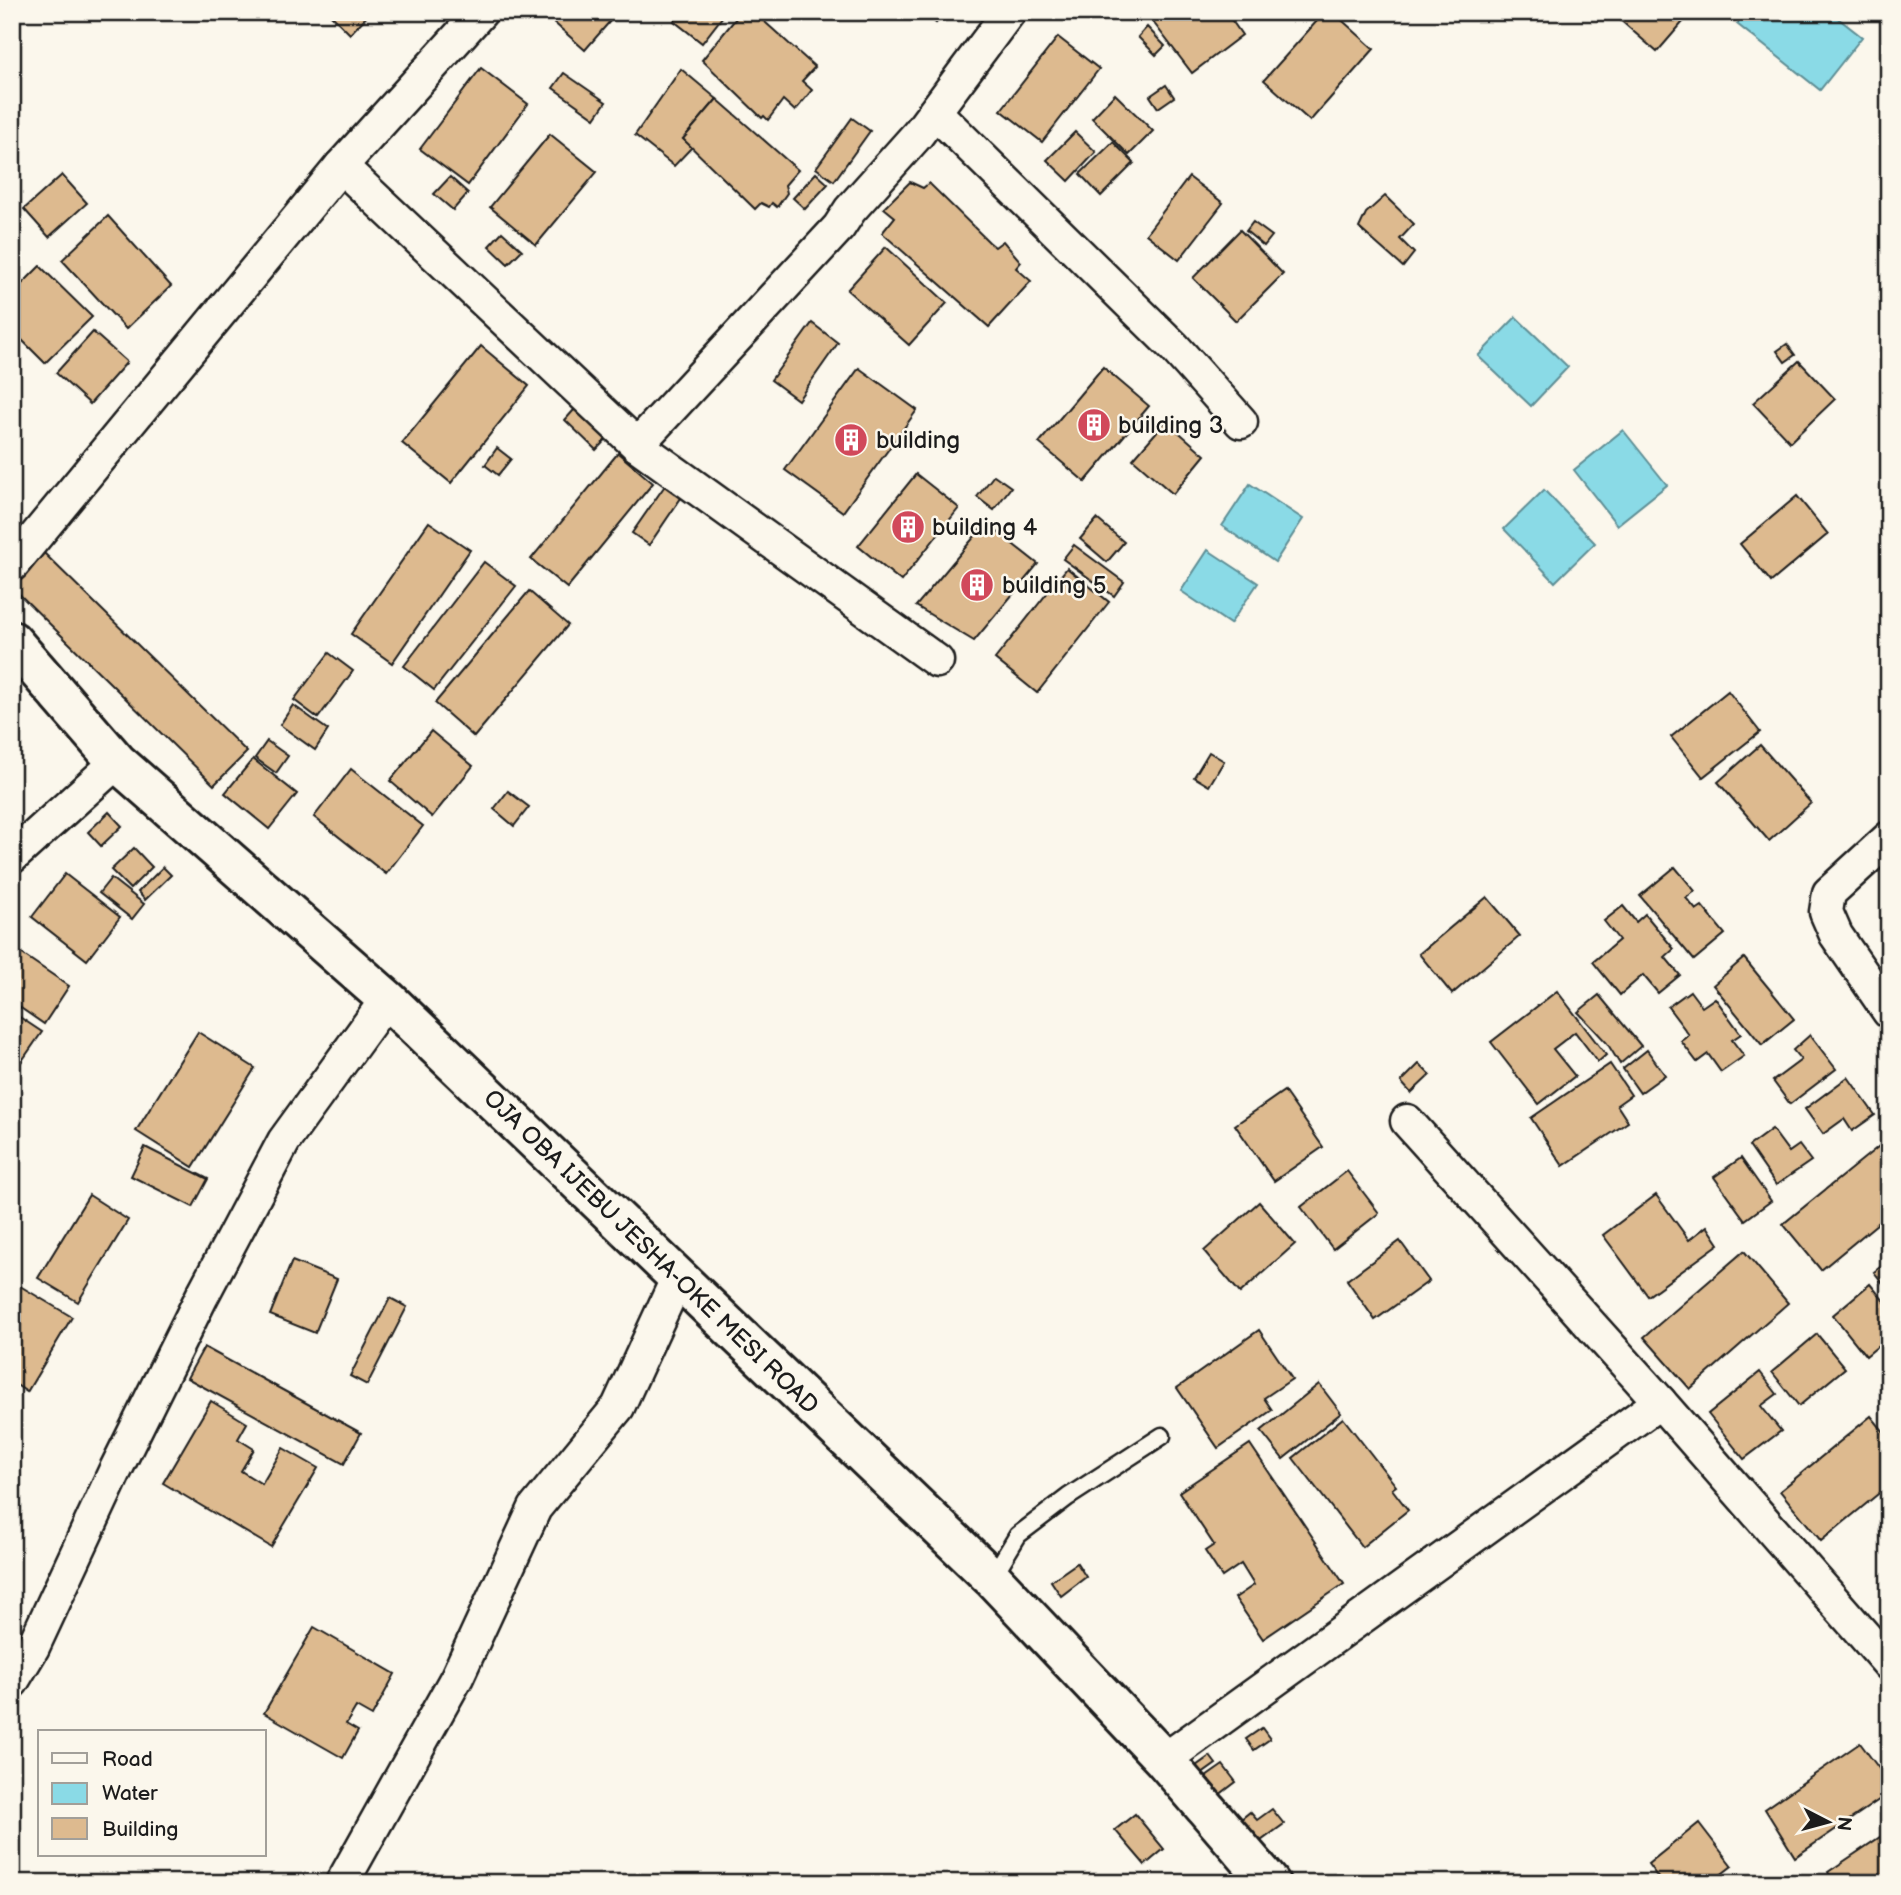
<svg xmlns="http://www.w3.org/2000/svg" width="1901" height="1895" font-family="'Balsamiq Sans',sans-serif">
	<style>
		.water { fill: #8adae6; stroke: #5e8e95; stroke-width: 2 }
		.building { fill: #ddba8f; stroke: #1c1c1c; stroke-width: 2 }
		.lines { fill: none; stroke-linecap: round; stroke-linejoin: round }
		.lane-casing { stroke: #1c1c1c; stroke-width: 21 }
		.street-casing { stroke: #1c1c1c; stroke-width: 37 }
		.secondary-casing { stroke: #1c1c1c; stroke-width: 44 }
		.lane { stroke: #fbf7ec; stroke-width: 16 }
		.street { stroke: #fbf7ec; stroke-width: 32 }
		.secondary { stroke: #fbf7ec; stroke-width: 38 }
		.labels { text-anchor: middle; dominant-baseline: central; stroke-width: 5; stroke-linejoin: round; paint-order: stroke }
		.poi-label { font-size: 24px; fill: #1c1c1c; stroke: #fbf7ec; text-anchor: start }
		.street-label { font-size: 24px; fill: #1c1c1c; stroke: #fbf7ec }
	</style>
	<rect width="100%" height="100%" fill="#fbf7ec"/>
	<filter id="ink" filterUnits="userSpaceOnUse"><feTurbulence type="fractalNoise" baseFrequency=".0143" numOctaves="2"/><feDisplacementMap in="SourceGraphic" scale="14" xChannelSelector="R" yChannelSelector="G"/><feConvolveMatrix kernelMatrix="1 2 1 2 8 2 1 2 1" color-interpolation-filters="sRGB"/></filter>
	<g filter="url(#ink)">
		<g class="water">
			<path d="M1746 12H1830L1862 37 1820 90 1737 24Z"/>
			<path d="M1516 317 1568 367 1531 406 1478 356Z"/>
			<path d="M1623 430 1667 485 1617 525 1574 470Z"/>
			<path d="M1250 484 1303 519 1275 562 1222 526Z"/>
			<path d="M1544 490 1595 543 1555 582 1504 529Z"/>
			<path d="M1208 550 1258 583 1230 624 1181 591Z"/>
		</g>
		<g class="building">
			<path d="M328 12H371L350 34Z"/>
			<path d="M542 12H618L585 50Z"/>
			<path d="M681 12H726L702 43 674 21Z"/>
			<path d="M741 12H757L756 14 815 67 802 81 812 90 795 111 783 100 768 120 764 116 762 118 702 60Z"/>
			<path d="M923 12H946L936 23Z"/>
			<path d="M1165 12H1226L1242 35 1192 73 1153 22Z"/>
			<path d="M1325 12H1333L1374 49 1310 121 1264 80Z"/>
			<path d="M1611 12H1686L1689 15 1657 52Z"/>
			<path d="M1147 27 1165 46 1156 55 1138 37Z"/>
			<path d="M1058 37 1099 69 1042 142 1001 110Z"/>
			<path d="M481 68 528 104 468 185 420 149Z"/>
			<path d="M681 69 717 99 683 139 692 147 674 166 635 135Z"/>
			<path d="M564 73 606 102 595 118 553 88Z"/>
			<path d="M1166 85 1174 97 1158 108 1150 96Z"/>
			<path d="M1115 94 1153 131 1129 155 1092 118Z"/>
			<path d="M717 99 798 170 785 185 787 193 777 207 772 203 769 207 761 203 755 209 683 139Z"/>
			<path d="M852 118 870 131 834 181 816 168Z"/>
			<path d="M1075 132 1096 152 1069 181 1047 160Z"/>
			<path d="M550 134 597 172 536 245 490 207Z"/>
			<path d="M1113 142 1134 163 1101 196 1080 174Z"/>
			<path d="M816 173 828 184 805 209 793 198Z"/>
			<path d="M62 175 87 203 49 237 24 209Z"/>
			<path d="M450 177 468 193 453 210 434 194Z"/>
			<path d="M1189 177 1223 203 1179 260 1146 234Z"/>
			<path d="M910 182 923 188 929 183 989 242 995 247 1003 241 1021 262 1016 268 1031 281 989 327 882 233 895 217 884 208Z"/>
			<path d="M1385 196 1414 224 1400 239 1414 253 1403 267 1359 228 1366 213Z"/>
			<path d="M108 216 171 286 126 329 62 260Z"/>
			<path d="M1253 222 1272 236 1264 246 1246 231Z"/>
			<path d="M1240 230 1283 274 1236 321 1193 278Z"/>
			<path d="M502 232 522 250 508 264 489 246Z"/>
			<path d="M886 247 947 303 909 345 847 290Z"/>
			<path d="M40 266 92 317 45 363 12 330V294Z"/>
			<path d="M812 323 838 343 798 400 771 380Z"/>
			<path d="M93 332 127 362 90 404 56 373Z"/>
			<path d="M1787 344 1795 355 1785 362 1777 351Z"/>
			<path d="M481 346 529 386 451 483 402 443Z"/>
			<path d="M1799 361 1835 399 1790 442 1753 403Z"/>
			<path d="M1103 367 1149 406 1085 482 1039 443Z"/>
			<path d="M859 368 917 410 843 512 785 470Z"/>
			<path d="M582 401 614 431 596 450 565 420Z"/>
			<path d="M1166 421 1205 455 1173 494 1133 459Z"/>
			<path d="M497 448 511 459 498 475 485 465Z"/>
			<path d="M618 453 653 483 567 588 531 559Z"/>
			<path d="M916 474 959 508 901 581 858 546Z"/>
			<path d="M994 475 1011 487 994 510 977 497Z"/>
			<path d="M666 484 683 495 649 545 632 533Z"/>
			<path d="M1797 496 1828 534 1771 582 1740 544Z"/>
			<path d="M1097 519 1124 542 1107 562 1080 539Z"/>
			<path d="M429 522 470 550 392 663 351 634Z"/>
			<path d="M986 523 1038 564 974 641 916 606Z"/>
			<path d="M1074 545 1124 582 1114 596 1063 559Z"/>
			<path d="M43 552 247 752 214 785 12 587V584Z"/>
			<path d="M484 562 516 586 434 690 404 666Z"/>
			<path d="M1067 568 1109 602 1037 693 995 659Z"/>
			<path d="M529 591 568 625 474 737 435 703Z"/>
			<path d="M329 653 353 671 318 718 294 700Z"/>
			<path d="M1728 691 1760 732 1703 777 1671 737Z"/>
			<path d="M293 705 328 730 315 750 280 725Z"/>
			<path d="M431 731 473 766 432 817 390 781Z"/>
			<path d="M267 741 288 756 276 773 255 758Z"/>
			<path d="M1760 745 1811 803 1769 841 1718 782Z"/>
			<path d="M1209 752 1224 761 1209 786 1194 777Z"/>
			<path d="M253 759 297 794 269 829 225 793Z"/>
			<path d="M351 769 423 826 386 874 314 817Z"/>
			<path d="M508 791 529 807 514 826 494 809Z"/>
			<path d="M109 812 122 826 101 846 88 832Z"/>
			<path d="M134 848 152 867 130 889 111 870Z"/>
			<path d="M163 867 171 875 145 900 138 892Z"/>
			<path d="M1675 867 1695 891 1686 898 1696 910 1702 906 1725 934 1694 960 1640 896Z"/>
			<path d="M65 874 120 917 87 960 32 917Z"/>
			<path d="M111 878 144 904 132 919 99 893Z"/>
			<path d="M1487 897 1520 936 1452 994 1419 954Z"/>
			<path d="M1623 906 1636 922 1645 914 1674 949 1665 957 1680 975 1658 993 1643 975 1620 995 1593 962 1619 940 1604 921Z"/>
			<path d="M12 947 69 986 44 1024 12 1002Z"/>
			<path d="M1744 958 1794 1019 1762 1045 1713 985Z"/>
			<path d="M1557 991 1606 1055 1598 1062 1575 1032 1553 1049 1575 1076 1539 1104 1491 1042Z"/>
			<path d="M1690 991 1702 1007 1715 998 1741 1034 1732 1040 1744 1056 1721 1072 1708 1054 1697 1062 1681 1041 1689 1035 1668 1007Z"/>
			<path d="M1599 995 1641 1046 1620 1064 1607 1043 1578 1012Z"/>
			<path d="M12 1012 42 1032 12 1075Z"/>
			<path d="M198 1032 255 1068 193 1167 136 1131Z"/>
			<path d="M1810 1035 1836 1069 1790 1104 1773 1081 1801 1060 1793 1050Z"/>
			<path d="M1647 1050 1665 1075 1640 1093 1623 1069Z"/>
			<path d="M1419 1064 1430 1075 1411 1093 1401 1082Z"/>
			<path d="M1610 1064 1631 1095 1617 1105 1628 1122 1563 1166 1531 1118Z"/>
			<path d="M1848 1077 1875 1115 1852 1131 1844 1119 1823 1134 1805 1109Z"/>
			<path d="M1284 1091 1323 1147 1274 1181 1235 1125Z"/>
			<path d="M1772 1129 1789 1152 1799 1145 1811 1161 1776 1185 1749 1146Z"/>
			<path d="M1889 1138V1214L1821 1270 1783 1224Z"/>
			<path d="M145 1147 208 1179 193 1207 131 1176Z"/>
			<path d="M1741 1158 1771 1201 1745 1220 1714 1177Z"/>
			<path d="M1347 1171 1379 1213 1333 1249 1301 1207Z"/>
			<path d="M89 1195 128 1220 78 1302 38 1278Z"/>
			<path d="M1656 1195 1689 1240 1707 1226 1719 1244 1648 1296 1603 1235Z"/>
			<path d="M1259 1202 1295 1244 1240 1293 1204 1251Z"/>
			<path d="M1400 1241 1429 1281 1375 1320 1347 1280Z"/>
			<path d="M1744 1251 1788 1303 1690 1389 1644 1337Z"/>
			<path d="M1889 1260V1291L1874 1272Z"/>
			<path d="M292 1261 337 1279 315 1333 270 1315Z"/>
			<path d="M1870 1284 1889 1307V1337L1866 1356 1833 1315Z"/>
			<path d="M20 1286 72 1317 27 1392 12 1382V1294L14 1295Z"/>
			<path d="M390 1298 407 1307 367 1385 350 1376Z"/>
			<path d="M1259 1330 1292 1379 1264 1398 1272 1410 1218 1448 1177 1388Z"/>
			<path d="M1817 1334 1845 1368 1799 1406 1772 1372Z"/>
			<path d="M204 1347 361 1433 344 1464 187 1378Z"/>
			<path d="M1760 1372 1777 1394 1761 1406 1781 1431 1744 1459 1708 1414Z"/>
			<path d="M1319 1384 1341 1413 1283 1459 1261 1431Z"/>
			<path d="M211 1401 247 1423 238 1439 254 1449 241 1471 262 1484 283 1448 318 1468 271 1547 163 1483Z"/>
			<path d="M1871 1416 1889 1438V1485L1821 1541 1780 1491Z"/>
			<path d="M1343 1418 1396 1486 1392 1489 1408 1510 1362 1547 1293 1458Z"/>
			<path d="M1250 1444 1344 1584 1263 1639 1235 1598 1254 1585 1241 1564 1222 1577 1205 1551 1214 1545 1179 1492Z"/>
			<path d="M1077 1563 1086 1577 1061 1596 1051 1581Z"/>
			<path d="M314 1627 395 1674 372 1716 356 1707 346 1724 358 1731 343 1758 264 1713Z"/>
			<path d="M1262 1728 1270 1739 1254 1750 1246 1739Z"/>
			<path d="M1860 1743 1889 1782V1793L1795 1857 1765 1809Z"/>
			<path d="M1210 1756 1216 1764 1202 1774 1196 1766Z"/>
			<path d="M1223 1765 1236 1782 1219 1795 1206 1777Z"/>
			<path d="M1272 1809 1284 1824 1258 1843 1240 1820 1250 1812 1257 1820Z"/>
			<path d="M1135 1814 1164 1849 1145 1865 1115 1830Z"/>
			<path d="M1699 1823 1732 1866 1710 1883H1662L1648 1864Z"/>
			<path d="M1889 1831V1883H1834L1828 1872Z"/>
		</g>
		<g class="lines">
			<g class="lane-casing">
				<path id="lane" d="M992 1578 1018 1535 1068 1497 1162 1436"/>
			</g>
			<g class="street-casing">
				<g id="street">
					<path d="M935 112 1175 348 1241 422"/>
					<path d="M341 166 637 445 839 227 850 210 918 134 1009 12"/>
					<path d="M637 445 937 661"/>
					<path d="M12 565 341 166 481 12"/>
					<path d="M1889 838 1829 893 1826 912 1836 935 1889 1012"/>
					<path d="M12 857 117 762"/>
					<path d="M1407 1121 1660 1402"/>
					<path d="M12 1682 33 1647 115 1471 202 1296 284 1141 387 999"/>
					<path d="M1164 1760 1660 1402 1889 1664"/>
					<path d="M342 1883 457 1677 535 1508 618 1407 678 1277"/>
				</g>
			</g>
			<g class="secondary-casing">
				<path id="secondary" d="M12 641 117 762 387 999 992 1578 1164 1760 1270 1883"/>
			</g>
			<use href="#lane" class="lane"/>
			<use href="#street" class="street"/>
			<use href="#secondary" class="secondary"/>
		</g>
	</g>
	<defs>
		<g id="building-disc" transform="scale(1.75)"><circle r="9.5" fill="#d1495b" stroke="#fbf7ec"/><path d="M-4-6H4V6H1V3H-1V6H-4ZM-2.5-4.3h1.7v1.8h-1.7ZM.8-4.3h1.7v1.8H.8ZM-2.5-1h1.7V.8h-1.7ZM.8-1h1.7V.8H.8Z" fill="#fff"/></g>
	</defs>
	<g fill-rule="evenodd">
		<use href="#building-disc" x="1094" y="425"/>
		<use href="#building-disc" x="851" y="440"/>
		<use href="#building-disc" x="908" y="527"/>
		<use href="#building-disc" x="977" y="585"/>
	</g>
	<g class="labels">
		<g class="poi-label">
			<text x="1118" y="425">building 3</text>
			<text x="876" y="440">building</text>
			<text x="932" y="527">building 4</text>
			<text x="1002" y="585">building 5</text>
		</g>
		<g class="street-label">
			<text transform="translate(651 1252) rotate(44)">OJA OBA IJEBU JESHA-OKE MESI ROAD</text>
		</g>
	</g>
	<rect width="1901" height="1895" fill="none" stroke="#fbf7ec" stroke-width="42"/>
	<rect x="21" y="21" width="1859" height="1853" fill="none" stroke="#1c1c1c" stroke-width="2.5" filter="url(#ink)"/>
	<rect x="38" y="1730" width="228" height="126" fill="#fbf7ec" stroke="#a29f99" stroke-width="2"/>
	<rect x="52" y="1753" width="35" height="10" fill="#fbf7ec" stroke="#a29f99" stroke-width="2"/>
	<text x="102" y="1766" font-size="21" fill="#1c1c1c">Road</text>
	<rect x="52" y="1783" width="35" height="21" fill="#8adae6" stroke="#a29f99" stroke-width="2"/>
	<text x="102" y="1800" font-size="21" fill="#1c1c1c">Water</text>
	<rect x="52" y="1818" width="35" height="21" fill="#ddba8f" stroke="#a29f99" stroke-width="2"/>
	<text x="102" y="1836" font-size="21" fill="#1c1c1c">Building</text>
	<g transform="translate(1828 1822) rotate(96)" stroke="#fbf7ec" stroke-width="5" paint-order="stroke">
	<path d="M0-5L12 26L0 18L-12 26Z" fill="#1c1c1c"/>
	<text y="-10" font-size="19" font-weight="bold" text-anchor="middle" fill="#1c1c1c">N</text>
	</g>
</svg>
